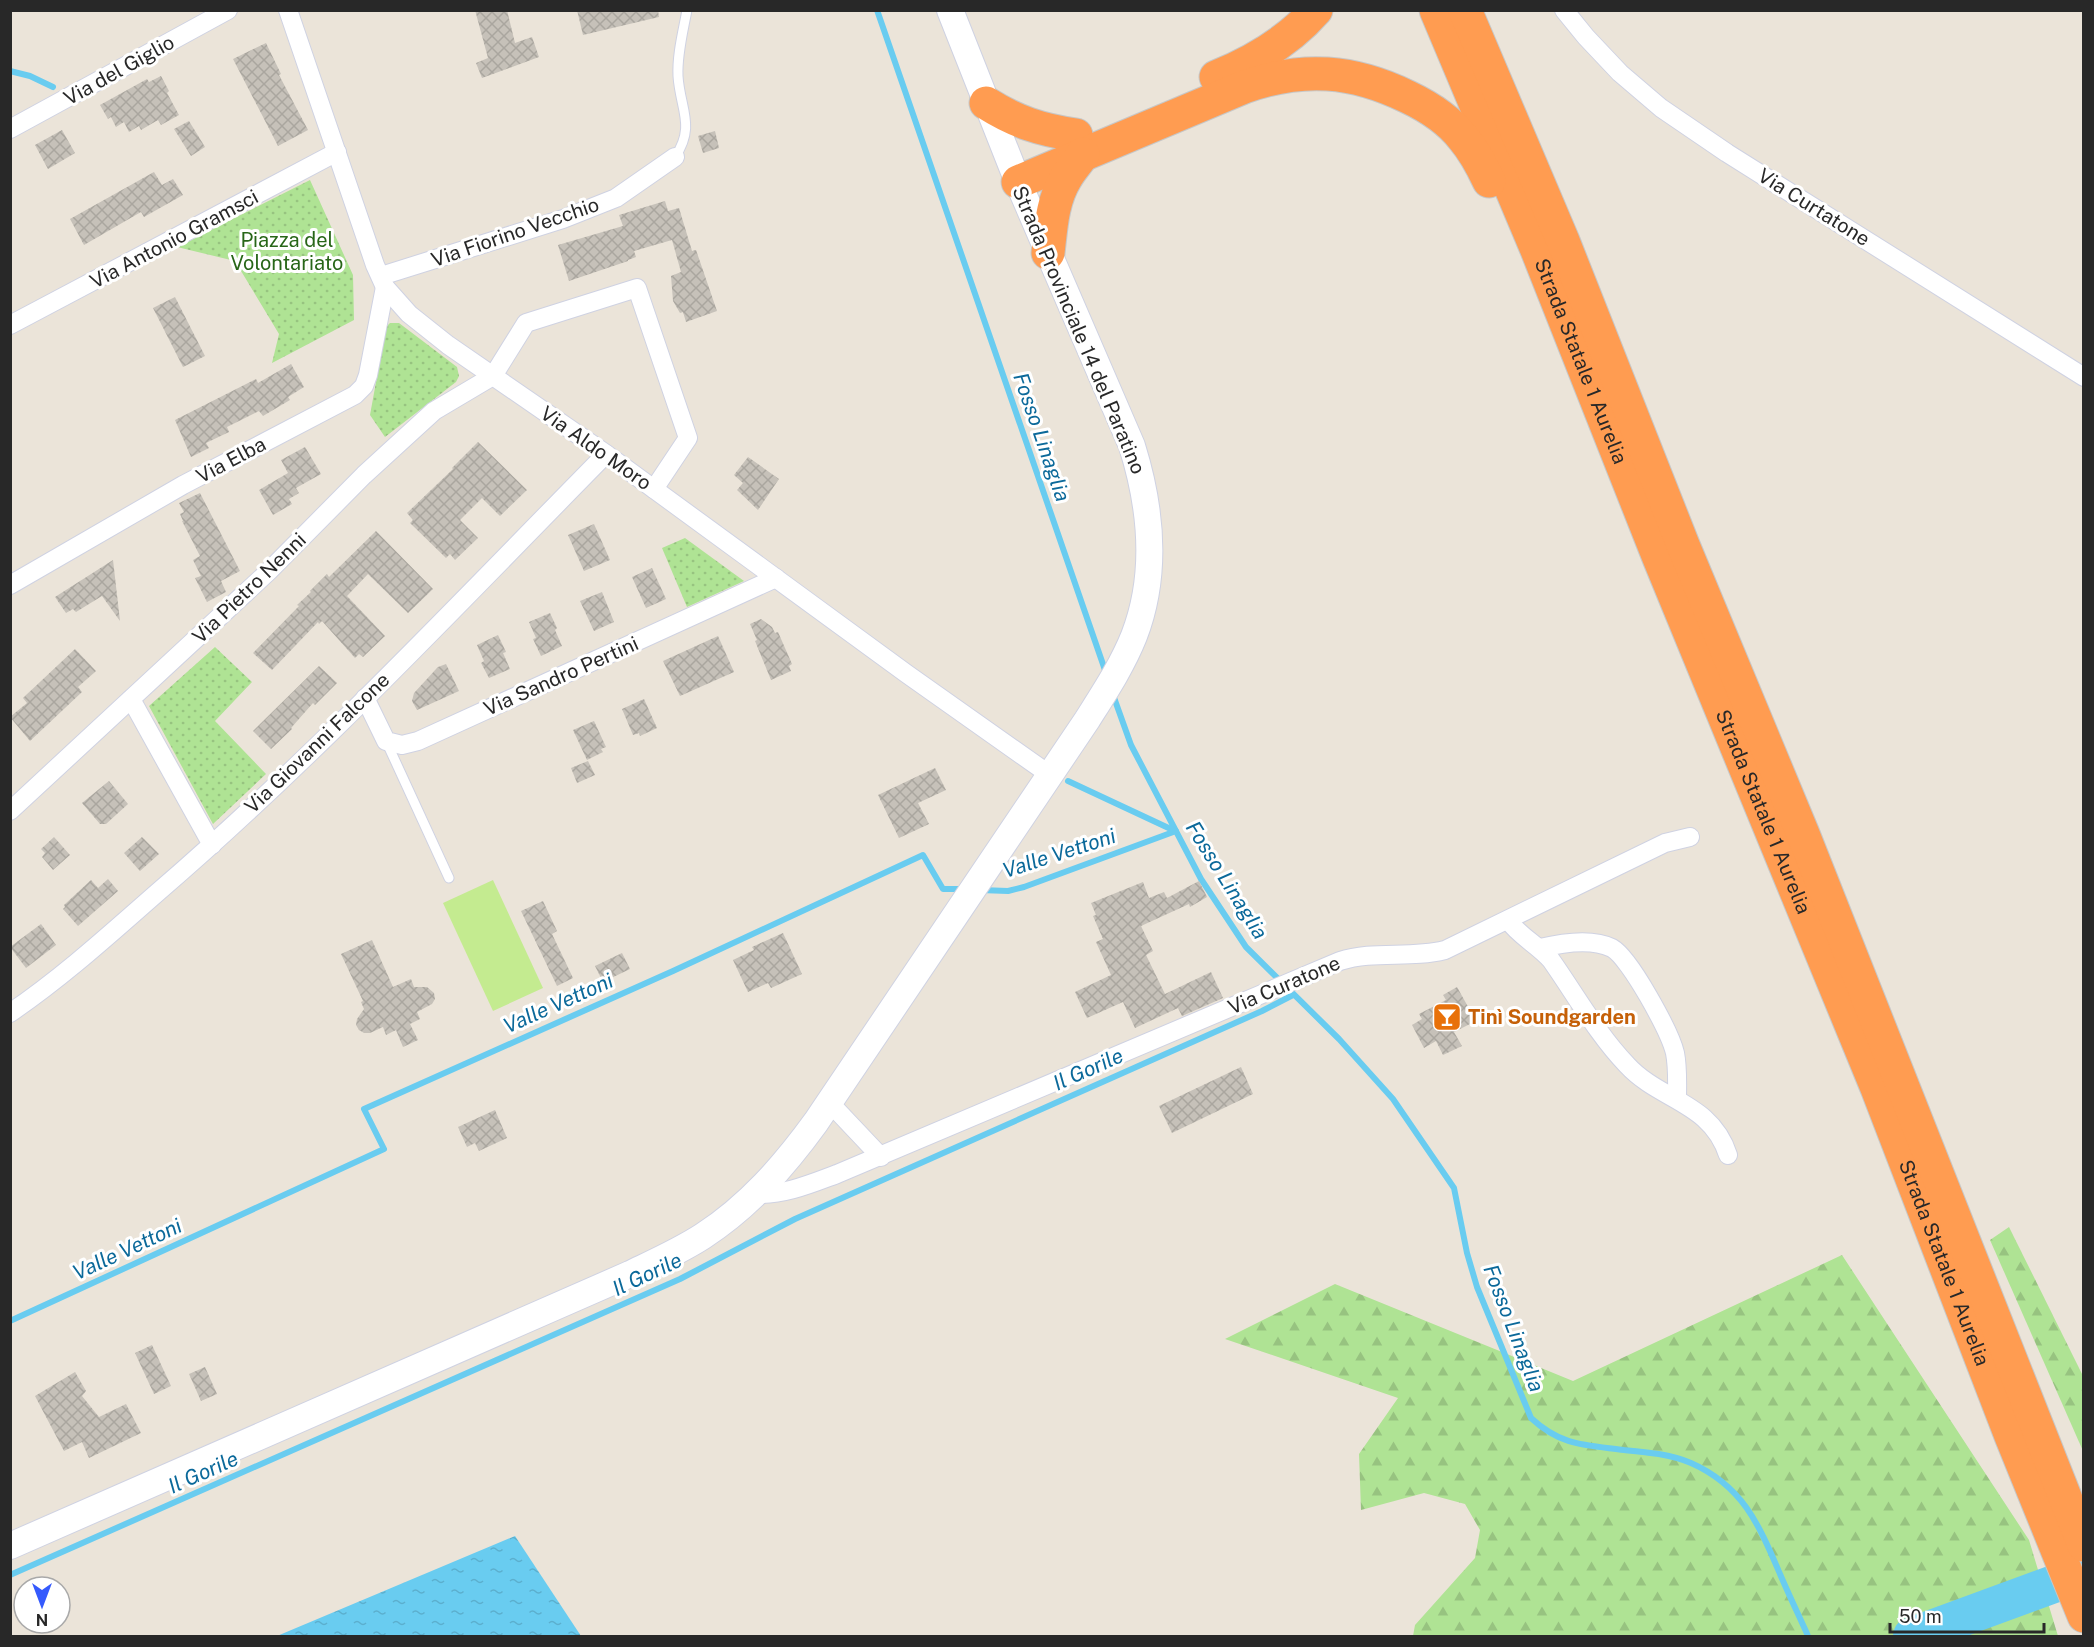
<svg xmlns="http://www.w3.org/2000/svg" width="2094" height="1647" font-family="'Public Sans',sans-serif">
	<style>
		.green { fill: url(#green-dots) }
		.forest { fill: url(#forest-firs) }
		.pitch { fill: #c4eb90 }
		.water { fill: url(#water-ripples) }
		.lines { fill: none; stroke-linecap: round; stroke-linejoin: round }
		.stream { stroke: #69ccf0; stroke-width: 6 }
		.river { stroke: #69ccf0; stroke-width: 38 }
		.building { fill: url(#building-cross-hatch) }
		.lane-casing { stroke: #cfd2e2; stroke-width: 11 }
		.street-casing { stroke: #cfd2e2; stroke-width: 20 }
		.secondary-casing { stroke: #cfd2e2; stroke-width: 28 }
		.highway-casing { stroke: #c7c7c7; stroke-width: 35 }
		.lane { stroke: #fff; stroke-width: 9 }
		.street { stroke: #fff; stroke-width: 18 }
		.secondary { stroke: #fff; stroke-width: 26 }
		.highway { stroke: #ff9c51; stroke-width: 33 }
		.labels { text-anchor: middle; dominant-baseline: central; stroke-width: 6; stroke-linejoin: round; paint-order: stroke }
		.street-label { font-size: 20px; fill: #282828; stroke: #fff }
		.park-label { font-size: 20px; fill: #286618; stroke: #fff }
		.food-label { font-size: 20px; font-weight: bold; fill: #c56008; stroke: #fff; text-anchor: start }
		.water-label { font-size: 21px; font-style: italic; fill: #0b699a; stroke: #fff }
	</style>
	<defs>
		<pattern id="green-dots" width="8" height="8" patternUnits="userSpaceOnUse" patternTransform="scale(1.5)"><rect width="8" height="8" fill="#afe394"/><path d="M2 2h.1M6 6h.1" fill="none" stroke="#97c380" stroke-width="1.8" stroke-linecap="round"/></pattern>
		<pattern id="forest-firs" width="22" height="20" patternUnits="userSpaceOnUse" patternTransform="scale(1.5)"><rect width="22" height="20" fill="#afe394"/><path d="M5 1l3.5 6h-7zM16 11l3.5 6h-7z" fill="#97c380"/></pattern>
		<pattern id="water-ripples" width="26" height="14" patternUnits="userSpaceOnUse" patternTransform="scale(1.5)"><rect width="26" height="14" fill="#69ccf0"/><path d="M2 4q2-2 4 0t4 0M15 11q2-2 4 0t4 0" fill="none" stroke="#5bafce"/></pattern>
		<pattern id="building-cross-hatch" width="8" height="8" patternUnits="userSpaceOnUse" patternTransform="scale(1.5)"><rect width="8" height="8" fill="#c6c1b9"/><path d="M0 0l8 8M0 8l8-8" fill="none" stroke="#aaa69f"/></pattern>
	</defs>
	<rect width="100%" height="100%" fill="#ebe4d9"/>
	<g class="green">
		<path d="M310 180 353 275 354 320 272 363 279 334 235 261 177 247Z"/>
		<path d="M390 323H399L457 367 459 376 456 382 385 437 370 415 386 327Z"/>
		<path d="M685 538 744 581 687 607 662 548Z"/>
		<path d="M215 647 252 682 215 721 266 774 213 824 149 706Z"/>
	</g>
	<g class="forest">
		<path d="M2009 1227 2083 1376V1451L1990 1240Z"/>
		<path d="M1842 1255 2029 1540 2058 1636H1413L1415 1625 1475 1558 1480 1530 1465 1504 1424 1493 1361 1510 1359 1454 1398 1398 1225 1339 1335 1284 1573 1381Z"/>
	</g>
	<path class="pitch" d="M493 880 543 988 493 1011 443 903Z"/>
	<path class="water" d="M515 1536 581 1636H277Z"/>
	<g class="lines">
		<g class="stream">
			<path d="M877 10 1106 673"/>
			<path d="M10 71 30 76 53 87"/>
			<path d="M1112 692 1131 745 1201 879 1246 947 1339 1039 1393 1099 1454 1188 1467 1253 1477 1287 1531 1418C1561 1446 1585 1445 1624 1450 1646 1452 1670 1454 1691 1463 1743 1486 1759 1525 1780 1574 1789 1595 1799 1616 1808 1636"/>
			<path d="M1068 781 1175 831"/>
			<path d="M980 890 1008 891 1024 887 1176 831"/>
			<path d="M10 1321 384 1149 364 1109 673 971 923 855 943 889H964"/>
			<path d="M10 1575 680 1279 795 1219 1262 1011 1293 995"/>
		</g>
		<path class="river" d="M1912 1636 2084 1573"/>
	</g>
	<g class="building">
		<path d="M475 10H507L515 43 532 37 539 57 482 78 476 63 488 58Z"/>
		<path d="M577 10H658L659 17 583 35Z"/>
		<path d="M266 43 281 74 279 75 308 130 278 146 233 59Z"/>
		<path d="M161 76 169 91 167 93 179 115 161 125 158 120 141 130 139 126 129 132 124 122 116 127 111 117 108 119 100 105 147 79 149 82Z"/>
		<path d="M189 121 205 147 191 156 174 129Z"/>
		<path d="M62 130 75 153 48 169 35 145Z"/>
		<path d="M715 131 719 148 703 153 698 136Z"/>
		<path d="M154 172 162 185 173 179 183 195 144 217 141 212 84 245 70 219Z"/>
		<path d="M665 201 668 211 679 208 692 251 696 250 717 311 686 322 683 312 680 313 673 301 671 276 681 272 672 240 634 251 636 257 628 260V261L569 281 558 245 623 226 619 215Z"/>
		<path d="M175 297 205 356 183 367 153 308Z"/>
		<path d="M291 364 304 387 288 397 290 400 263 416 259 411 227 427 229 432 206 443 209 448 191 457 175 420 256 379 258 383Z"/>
		<path d="M478 442 527 490 500 516 482 498 460 520 478 538 455 560 450 554 446 558 410 523 413 520 407 513 453 469 452 468Z"/>
		<path d="M305 447 321 474 296 488 299 493 289 499 292 504 273 515 259 490 288 473 281 460Z"/>
		<path d="M748 457 779 479 758 510 737 490 743 483 734 475Z"/>
		<path d="M200 493 240 571 221 581 226 592 207 602 195 578 201 576 193 560 200 556 182 521H183L180 514 184 512 179 503Z"/>
		<path d="M594 524 610 560 584 571 568 535Z"/>
		<path d="M376 531 433 589 408 613 368 574 347 596 385 636 363 657 359 654 355 658 322 621 319 624 318 622 272 670 253 653 299 606 297 605 311 592 310 591 327 574 329 577Z"/>
		<path d="M113 560 120 621 102 596 76 612 73 609 66 613 55 597Z"/>
		<path d="M652 568 666 599 646 608 632 577Z"/>
		<path d="M602 592 614 622 594 631 580 601Z"/>
		<path d="M550 613 557 628 555 630 562 646 541 656 533 639 536 638 529 622Z"/>
		<path d="M761 619 772 627 775 633 778 632 792 664 789 666 791 671 771 680 755 641 757 640 750 624Z"/>
		<path d="M498 635 506 652 503 653 510 669 489 678 481 663 484 661 477 645Z"/>
		<path d="M718 636 734 672 680 696 663 661Z"/>
		<path d="M75 649 96 671 78 687 82 692 30 741 10 717 27 703 23 698Z"/>
		<path d="M446 664 459 691 417 710 412 701 414 693 438 667Z"/>
		<path d="M319 666 337 683 315 705 313 703 291 728 292 729 271 749 253 731Z"/>
		<path d="M644 699 657 728 640 736 639 733 633 735 622 709Z"/>
		<path d="M594 721 606 747 601 749 603 752 587 760 573 730Z"/>
		<path d="M588 761 595 775 577 783 571 768Z"/>
		<path d="M935 768 946 790 918 803 929 824 899 838 878 795Z"/>
		<path d="M109 781 128 804 106 824H100L82 803Z"/>
		<path d="M54 837 70 855 53 870 42 857 45 853 41 849Z"/>
		<path d="M142 837 159 854 140 871 124 853Z"/>
		<path d="M108 879 118 891 78 926 63 909 65 907 64 905 91 880 98 888Z"/>
		<path d="M1199 881 1207 897 1190 907 1189 904 1141 926 1153 951 1146 955 1165 994 1211 972 1223 998 1182 1016 1178 1008 1135 1028 1123 1002 1087 1018 1075 992 1111 975 1096 942 1103 939 1093 916 1096 915 1091 903 1143 882 1149 898 1164 892 1167 898Z"/>
		<path d="M543 901 557 931 552 934 573 978 557 986 521 911Z"/>
		<path d="M41 924 56 945 26 968 10 947Z"/>
		<path d="M783 933 802 974 771 988 768 983 748 992 733 960 754 950 752 947Z"/>
		<path d="M372 940 393 987 411 979 414 987H427L434 993 435 999 432 1004 417 1012 420 1019 410 1024 418 1040 403 1047 396 1030 386 1035 383 1027 370 1033H364L359 1030 356 1025 357 1019 364 1009 361 1002 363 1001 341 954Z"/>
		<path d="M622 953 630 969 603 982 595 966Z"/>
		<path d="M1457 987 1476 1021 1454 1032 1462 1046 1443 1055 1436 1041 1424 1048 1412 1025 1422 1019 1419 1014 1446 1000 1443 995Z"/>
		<path d="M1241 1067 1253 1094 1172 1133 1159 1106Z"/>
		<path d="M495 1110 507 1138 479 1151 475 1143 467 1147 458 1127Z"/>
		<path d="M152 1345 171 1386 154 1394 135 1353Z"/>
		<path d="M205 1367 217 1394 201 1401 189 1374Z"/>
		<path d="M75 1372 86 1391 82 1396 99 1417 126 1404 141 1433 89 1458 82 1442 64 1451 35 1396Z"/>
	</g>
	<g class="lines">
		<g class="lane-casing">
			<g id="lane">
				<path d="M675 157C696 126 680 109 678 76 677 54 683 32 687 10"/>
				<path d="M386 741 449 878"/>
			</g>
		</g>
		<g class="street-casing">
			<g id="street">
				<path d="M288 10 375 265 385 287 409 314 448 345 606 454 907 674 1050 775"/>
				<path d="M1564 10 1586 37 1620 73 1661 108 1727 153 2084 377"/>
				<path d="M10 129 228 10"/>
				<path d="M381 276 563 219 616 198 675 157"/>
				<path d="M10 325 337 152"/>
				<path d="M10 585 183 485 355 395 364 386 368 375 385 287"/>
				<path d="M365 698 386 741 402 745 418 741 776 578"/>
				<path d="M131 699 212 845"/>
				<path d="M10 811 269 571 364 475 434 411 493 376 526 323 637 288 688 438 654 489"/>
				<path d="M1508 920C1519 936 1538 945 1551 960 1575 994 1598 1035 1627 1065 1660 1101 1711 1102 1728 1155"/>
				<path d="M1540 948C1561 943 1592 938 1612 948 1630 958 1670 1032 1675 1053 1678 1068 1677 1084 1677 1099"/>
				<path d="M10 1013C63 977 110 934 158 892 316 756 460 602 606 454"/>
				<path d="M829 1102 881 1157"/>
				<path d="M755 1194C785 1195 810 1184 837 1174L1340 961C1374 950 1410 959 1445 950L1665 843 1690 837"/>
			</g>
		</g>
		<g class="secondary-casing">
			<path id="secondary" d="M10 1546 630 1274C655 1262 680 1251 703 1236 749 1206 784 1166 816 1122L1087 720C1104 693 1122 666 1134 636 1158 574 1151 507 1132 446L1018 182 950 10"/>
		</g>
		<g class="highway-casing">
			<g id="highway">
				<path id="s1" d="M1436 10 1537 250 1659 558 1877 1088 2011 1436 2084 1616"/>
				<path d="M1465 10 1563 241 1683 545 1803 834 2084 1545"/>
				<path d="M1216 77C1253 62 1289 41 1316 10"/>
				<path d="M986 103C1016 122 1041 130 1076 135"/>
				<path d="M1018 182 1244 87C1303 66 1353 70 1408 97 1429 107 1449 120 1463 138 1474 151 1482 166 1489 181"/>
				<path d="M1048 253C1051 227 1052 201 1066 178 1071 169 1078 162 1083 154"/>
			</g>
		</g>
		<use href="#lane" class="lane"/>
		<use href="#street" class="street"/>
		<use href="#secondary" class="secondary"/>
		<use href="#highway" class="highway"/>
	</g>
	<defs>
		<g id="bar-square" transform="scale(1.5)"><rect x="-9" y="-9" width="18" height="18" rx="4" fill="#e8710a" stroke="#fff"/><path d="M-6-5H6L.8 .8V4.5H3.5V6h-7V4.5H-.8V.8Z" fill="#fff"/></g>
	</defs>
	<g fill-rule="evenodd">
		<use href="#bar-square" x="1447" y="1017"/>
	</g>
	<g class="labels">
		<g class="street-label">
			<text transform="translate(119 70) rotate(-29)">Via del Giglio</text>
			<text transform="translate(1814 207) rotate(32)">Via Curtatone</text>
			<text transform="translate(515 232) rotate(-19)">Via Fiorino Vecchio</text>
			<text transform="translate(174 239) rotate(-28)">Via Antonio Gramsci</text>
			<text transform="translate(1079 330) rotate(67)">Strada Provinciale 14 del Paratino</text>
			<text stroke="none"><textPath href="#s1" startOffset="380">Strada Statale 1 Aurelia</textPath></text>
			<text transform="translate(596 448) rotate(35)">Via Aldo Moro</text>
			<text transform="translate(231 460) rotate(-28)">Via Elba</text>
			<text transform="translate(249 588) rotate(-44)">Via Pietro Nenni</text>
			<text transform="translate(561 676) rotate(-24)">Via Sandro Pertini</text>
			<text transform="translate(317 743) rotate(-44)">Via Giovanni Falcone</text>
			<text stroke="none"><textPath href="#s1" startOffset="866">Strada Statale 1 Aurelia</textPath></text>
			<text transform="translate(1284 985) rotate(-23)">Via Curatone</text>
			<text stroke="none"><textPath href="#s1" startOffset="1352">Strada Statale 1 Aurelia</textPath></text>
		</g>
		<g class="park-label">
			<text x="287" y="240">Piazza del<tspan x="287" dy="23">Volontariato</tspan></text>
		</g>
		<g class="food-label">
			<text x="1468" y="1017">Tinì Soundgarden</text>
		</g>
		<g class="water-label">
			<text transform="translate(1042 437) rotate(71)">Fosso Linaglia</text>
			<text transform="translate(1059 853) rotate(-18)">Valle Vettoni</text>
			<text transform="translate(1227 880) rotate(58)">Fosso Linaglia</text>
			<text transform="translate(558 1003) rotate(-24)">Valle Vettoni</text>
			<text transform="translate(1088 1069) rotate(-24)">Il Gorile</text>
			<text transform="translate(127 1249) rotate(-25)">Valle Vettoni</text>
			<text transform="translate(647 1274) rotate(-25)">Il Gorile</text>
			<text transform="translate(1514 1328) rotate(69)">Fosso Linaglia</text>
			<text transform="translate(203 1472) rotate(-24)">Il Gorile</text>
		</g>
	</g>
	<rect width="2094" height="1647" fill="none" stroke="#282828" stroke-width="24"/>
	<g transform="translate(42 1605) rotate(180)"><circle r="28" fill="#ffffff" stroke="#a9a9a9" stroke-width="1.5"/>
	<path d="M0-4.5L10 22L0 15L-10 22Z" fill="#355afd"/>
	<text y="-9" font-size="16" font-weight="bold" text-anchor="middle" fill="#282828">N</text>
	</g>
	<path d="M1890 1623v9h154v-9" fill="none" stroke="#282828" stroke-width="3"/>
	<text x="1899" y="1623" font-size="18" fill="#282828" stroke="#ffffff" stroke-width="4.5" paint-order="stroke">50 m</text>
</svg>
